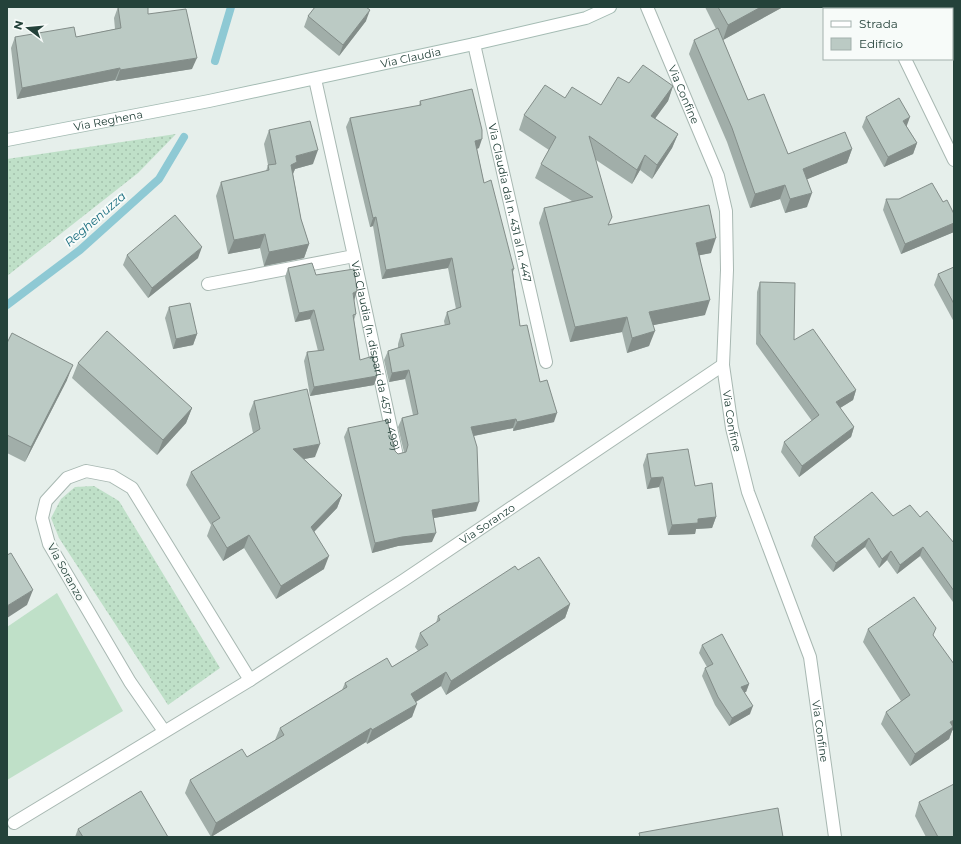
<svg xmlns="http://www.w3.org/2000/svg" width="961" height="844" font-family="Montserrat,sans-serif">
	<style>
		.grass { fill: #bfe0c8 }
		.garden { fill: url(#garden-dots) }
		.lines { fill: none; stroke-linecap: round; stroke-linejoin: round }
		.stream { stroke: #8ec9d4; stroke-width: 8 }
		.street-casing { stroke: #a8b8b2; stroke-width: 14 }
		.secondary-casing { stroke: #a4bbb3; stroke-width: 14 }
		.street { stroke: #fff; stroke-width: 12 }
		.secondary { stroke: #fff; stroke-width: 12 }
		.wall { fill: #a1aea9 }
		.shaded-wall { fill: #838d89 }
		.building { fill: #bbcac4; stroke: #838d89 }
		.labels { text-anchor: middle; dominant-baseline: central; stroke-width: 4; stroke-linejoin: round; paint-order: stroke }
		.street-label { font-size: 11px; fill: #24423a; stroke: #f7fbf9 }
		.water-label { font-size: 12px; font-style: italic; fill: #1c6f80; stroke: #f7fbf9 }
	</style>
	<defs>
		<pattern id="garden-dots" width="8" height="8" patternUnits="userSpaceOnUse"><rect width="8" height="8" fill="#bfe0c8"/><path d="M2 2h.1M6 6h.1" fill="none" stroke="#a4c1ad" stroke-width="1.8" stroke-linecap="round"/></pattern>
	</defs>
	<rect width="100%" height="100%" fill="#e6efeb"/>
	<path class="grass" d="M57 593 123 711 7 780V627Z"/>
	<g class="garden">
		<path d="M176 134 138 173 7 276V159Z"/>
		<path d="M94 486 119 501 220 668 168 705 59 538 51 518 61 499 75 487Z"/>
	</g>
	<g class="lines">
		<g class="stream">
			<path d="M215 61 231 7"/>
			<path d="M7 305 80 250 159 179 184 137"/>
		</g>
		<g class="street-casing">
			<g id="street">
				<path id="s1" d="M647 7 718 176 726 211 727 270 723 365 732 428 748 492 810 657 835 837"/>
				<path d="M880 7 881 9"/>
				<path id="s2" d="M474 44 546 362"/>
				<path d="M905 59 954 160"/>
				<path id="s3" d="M354 256 397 456"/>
				<path d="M208 284 354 256 315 79"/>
				<path d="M164 731 130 682 49 544 42 518 46 501 67 478 86 471 112 476 132 488 250 680"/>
				<path id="s4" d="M14 823 250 680 404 580 723 365"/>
			</g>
		</g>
		<g class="secondary-casing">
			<g id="secondary">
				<path id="s5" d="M7 140 209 101 474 44 586 18 610 7"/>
			</g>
		</g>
		<use href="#street" class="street"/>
		<use href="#secondary" class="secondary"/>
	</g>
	<g class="wall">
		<path d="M118 7 148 14 192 69 116 81 115 80 17 99 11 48 15 37H76L115 29 114 18Z"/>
		<path d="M705 7H783L723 40 748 100 788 154 852 149 847 163 807 179V207L785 213 780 199 750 208 727 142 689 54 694 40 716 29Z"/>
		<path d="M920 7H954V24L952 25V9H921Z"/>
		<path d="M308 16 366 21 339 56 304 27Z"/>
		<path d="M629 83 673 86 668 101 655 118 678 134 672 148 652 179 640 170 632 184 596 160 609 225 711 253 700 255 705 315 653 325 649 346 627 353 622 332 570 342 539 223 544 208 572 201 535 178 541 164 549 150 519 130 524 115 565 98 601 105Z"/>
		<path d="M420 101 479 148 477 149 484 183 514 269 513 272 520 326 554 422 513 431V428L474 436 476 511 433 518 432 542 398 546 372 553 344 437 348 428 398 454 404 452 398 427 402 418 413 415 405 379 389 382 384 360 388 351 398 348V344L401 334 445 326 444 321 447 312 456 309 448 268 382 279 373 226 370 227 346 127 350 118 419 106Z"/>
		<path d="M866 117 907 127 917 143 913 154 884 167 862 127Z"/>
		<path d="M269 130 313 164 295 169 293 174 301 219 309 244 304 258 264 266 260 248 228 254 216 196 221 182 266 171 268 165 264 144Z"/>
		<path d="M886 199 943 202 954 214V232L901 254 883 210Z"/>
		<path d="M127 255 198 258 148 298 123 265Z"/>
		<path d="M954 267V322L934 285 938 274Z"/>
		<path d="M288 268 316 275 354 301 356 314 354 320 360 360 377 376 374 385 310 396 304 361 307 352 318 351 310 319 295 322 285 277Z"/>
		<path d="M760 282 794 340 856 390 853 400 840 408 854 427 851 437 799 477 781 452 784 442 812 421 756 344 757 292Z"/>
		<path d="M169 307 197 334 193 345 173 349 165 318Z"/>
		<path d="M7 343 67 380 25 462 7 453Z"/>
		<path d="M78 363 192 408 186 423 157 455 72 378Z"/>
		<path d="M254 401 315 457 304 459 342 495 337 508 314 532 324 569 276 599 244 548 223 561 207 536 211 525 186 485 191 472 253 433 249 414Z"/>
		<path d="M647 454 695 486 716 517 712 528 696 529 695 534 668 535 659 487 647 489 643 465Z"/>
		<path d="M893 516 920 517 954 543V601L953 602 920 556 897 574 887 560 879 568 865 547 833 572 811 546 814 537Z"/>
		<path d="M518 570 570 604 565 618 446 695 441 686 416 702 412 717 367 744 366 742 211 837 185 793 190 780 247 757 275 740 280 728 342 690 345 683 392 667 418 651 415 647 420 633 436 623 438 616Z"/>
		<path d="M868 629 933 635 952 731 949 739 910 766 881 724 886 712 901 701 863 642Z"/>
		<path d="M702 645 749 684 746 692H744L750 714 729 726 715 705 702 676 705 668 707 667 699 653Z"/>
		<path d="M919 802 954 837H926L915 816Z"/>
		<path d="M78 829 168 837H75Z"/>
	</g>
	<g class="shaded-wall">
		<path d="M761 7H783L723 40 728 25Z"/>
		<path d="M370 10 366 21 339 56 343 45Z"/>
		<path d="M954 16V24L952 25V17Z"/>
		<path d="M197 58 192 69 116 81 120 70Z"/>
		<path d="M120 68 115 80 17 99 22 88Z"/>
		<path d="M673 86 668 101 646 131 651 116Z"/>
		<path d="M910 117 906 128 903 121Z"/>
		<path d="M678 134 672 148 652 179 657 165Z"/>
		<path d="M482 139 479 148 472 150 475 141Z"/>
		<path d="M917 143 913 154 884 167 888 157Z"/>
		<path d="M852 149 847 163 798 183 803 169Z"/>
		<path d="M318 150 313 164 295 169 292 176 291 165 296 156Z"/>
		<path d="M645 155 640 170 632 184 637 170Z"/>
		<path d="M785 185 780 199 750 208 755 194Z"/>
		<path d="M812 193 807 207 785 213 790 199Z"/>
		<path d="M376 217 373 226 370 227 373 218Z"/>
		<path d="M954 223V232L901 254 905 244Z"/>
		<path d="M265 234 260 248 228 254 234 240Z"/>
		<path d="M716 238 711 253 691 257 696 243Z"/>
		<path d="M309 244 304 258 264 266 269 252Z"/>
		<path d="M202 247 198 258 148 298 152 288Z"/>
		<path d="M452 258 448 268 382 279 386 270Z"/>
		<path d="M357 291 354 301 353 293Z"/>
		<path d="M710 300 705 315 644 327 649 312Z"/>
		<path d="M314 310 310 319 295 322 299 313Z"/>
		<path d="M627 317 622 332 570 342 575 327Z"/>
		<path d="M655 331 649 346 627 353 632 338Z"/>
		<path d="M197 334 193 345 173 349 176 339Z"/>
		<path d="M73 365 67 380 25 462 31 447Z"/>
		<path d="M409 370 405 379 389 382 392 373Z"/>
		<path d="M377 376 374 385 310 396 314 387Z"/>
		<path d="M856 390 853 400 832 413 836 402Z"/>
		<path d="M192 408 186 423 157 455 163 440Z"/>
		<path d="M557 413 554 422 513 431 517 422Z"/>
		<path d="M516 419 513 428 468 437 471 427Z"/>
		<path d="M854 427 851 437 799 477 802 466Z"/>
		<path d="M320 444 315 457 288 462 293 449Z"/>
		<path d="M663 477 659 487 647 489 651 478Z"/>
		<path d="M342 495 337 508 306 540 311 527Z"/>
		<path d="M479 502 476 511 428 519 432 510Z"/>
		<path d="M716 517 712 528 696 529 695 534 668 535 672 525 698 519Z"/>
		<path d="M436 533 432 542 398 546 372 553 375 543 402 537Z"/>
		<path d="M249 535 244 548 223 561 227 548Z"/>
		<path d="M869 538 865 547 833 572 836 563Z"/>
		<path d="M923 547 920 556 897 574 900 565Z"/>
		<path d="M891 551 887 560 879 568 882 559Z"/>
		<path d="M329 556 324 569 276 599 281 586Z"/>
		<path d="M33 590 27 605 7 618V606Z"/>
		<path d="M570 604 565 618 446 695 451 681Z"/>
		<path d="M446 672 441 686 406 708 411 694Z"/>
		<path d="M749 684 746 692 738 695 741 687Z"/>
		<path d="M417 704 412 717 367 744 372 730Z"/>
		<path d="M753 706 750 714 729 726 732 718Z"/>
		<path d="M954 720V729L952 731 949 739 910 766 915 754 950 722Z"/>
		<path d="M371 728 366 742 211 837 216 823Z"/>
	</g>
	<g class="building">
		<path d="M118 7H148V14L186 9 197 58 120 70V68L22 88 15 37 74 27 76 37 121 28Z"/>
		<path d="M315 7H366L370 10 343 45 308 16Z"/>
		<path d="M718 7H761L728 25Z"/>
		<path d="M928 7H954V16L952 17V9H929Z"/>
		<path d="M718 28 748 100 764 94 788 154 845 132 852 149 803 169 812 193 790 199 785 185 755 194 732 128 694 40Z"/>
		<path d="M643 65 673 86 651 116 678 134 657 165 645 155 637 170 589 136 612 217 608 225 709 205 716 238 696 243 710 300 649 312 655 331 632 338 627 317 575 327 544 208 593 197 541 164 556 137 524 115 545 85 565 98 572 87 601 105 618 77 629 83Z"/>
		<path d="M472 89 482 130V139L475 141 484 183 491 180 514 269H512L520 326 527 325 540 382 547 380 557 413 517 422 516 419 471 427 477 447 479 502 432 510 436 533 402 537 375 543 348 428 387 420 395 451 398 454 406 452 408 445 402 418 418 414 409 370 392 373 388 351 404 346 401 334 450 324 447 312 461 307 452 258 386 270 376 217 373 218 350 118 421 105 420 101Z"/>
		<path d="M899 98 910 117 903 121 917 143 888 157 866 117Z"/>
		<path d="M310 121 318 150 296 156 297 162 291 165 301 219 309 244 269 252 265 234 234 240 221 182 269 170 268 165 276 164 269 130Z"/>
		<path d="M932 183 943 202 947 200 954 214V223L905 244 886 199H899Z"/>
		<path d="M175 215 202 247 152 288 127 255Z"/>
		<path d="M312 263 316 275 354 269 357 291 353 293 356 314 353 315 360 360 373 356 377 376 314 387 307 352 324 350 314 310 299 313 288 268Z"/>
		<path d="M954 267V304L938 274Z"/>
		<path d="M760 282 795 283 794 340 813 329 856 390 836 402 854 427 802 466 784 442 819 415 760 334Z"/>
		<path d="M190 303 197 334 176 339 169 307Z"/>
		<path d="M107 331 192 408 163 440 78 363Z"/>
		<path d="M12 333 73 365 31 447 7 435V343Z"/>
		<path d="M307 389 320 444 293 449 342 495 311 527 329 556 281 586 249 535 227 548 212 523 220 518 191 472 260 429 254 401Z"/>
		<path d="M688 449 695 486 712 483 716 517 698 519V523L672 525 663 477 651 478 647 454Z"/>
		<path d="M872 492 893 516 910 505 920 517 927 511 954 543V591L923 547 900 565 891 551 882 559 869 538 836 563 814 537Z"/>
		<path d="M11 553 33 590 7 606V555Z"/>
		<path d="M539 557 570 604 451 681 446 672 411 694 417 704 372 730 371 728 216 823 190 780 242 749 247 757 284 735 280 728 347 687 345 683 387 658 392 667 428 645 420 633 440 620 438 616 515 566 518 570Z"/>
		<path d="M914 597 936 628 933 635 954 664V720L950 722 953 727 915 754 886 712 910 695 868 629Z"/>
		<path d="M722 634 749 684 741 687 753 706 732 718 718 697 705 668 713 664 702 645Z"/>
		<path d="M954 784V837H938L919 802Z"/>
		<path d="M141 791 168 837H83L78 829Z"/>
		<path d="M778 808 783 837H640L639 833Z"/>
	</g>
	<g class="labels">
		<g class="street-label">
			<text stroke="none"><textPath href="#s5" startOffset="412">Via Claudia</textPath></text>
			<text stroke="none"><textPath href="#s1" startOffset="95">Via Confine</textPath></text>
			<text stroke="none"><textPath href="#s5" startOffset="103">Via Reghena</textPath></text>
			<text stroke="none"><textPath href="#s2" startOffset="163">Via Claudia dal n. 431 al n. 447</textPath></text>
			<text stroke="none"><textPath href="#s3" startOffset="102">Via Claudia (n. dispari da 457 a 499)</textPath></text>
			<text stroke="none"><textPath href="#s1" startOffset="430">Via Confine</textPath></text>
			<text stroke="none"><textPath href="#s4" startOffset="560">Via Soranzo</textPath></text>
			<text transform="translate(66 572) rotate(61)">Via Soranzo</text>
			<text stroke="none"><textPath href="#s1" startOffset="754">Via Confine</textPath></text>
		</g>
		<g class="water-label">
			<text transform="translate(95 219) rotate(-41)">Reghenuzza</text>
		</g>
	</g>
	<rect width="961" height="844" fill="none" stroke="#24423a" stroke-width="16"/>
	<rect x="823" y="8" width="130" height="52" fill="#f7fbf9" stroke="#a3b1ad"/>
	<rect x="831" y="21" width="20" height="6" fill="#ffffff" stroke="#a3b1ad"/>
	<text x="859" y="28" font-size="12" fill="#24423a">Strada</text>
	<rect x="831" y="38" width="20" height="12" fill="#bbcac4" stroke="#a3b1ad"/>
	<text x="859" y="48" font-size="12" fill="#24423a">Edificio</text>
	<g transform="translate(28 28) rotate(286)" stroke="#f7fbf9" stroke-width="3" paint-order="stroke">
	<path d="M0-3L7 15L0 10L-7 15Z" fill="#24423a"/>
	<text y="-6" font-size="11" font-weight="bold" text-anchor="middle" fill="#24423a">N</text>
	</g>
</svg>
